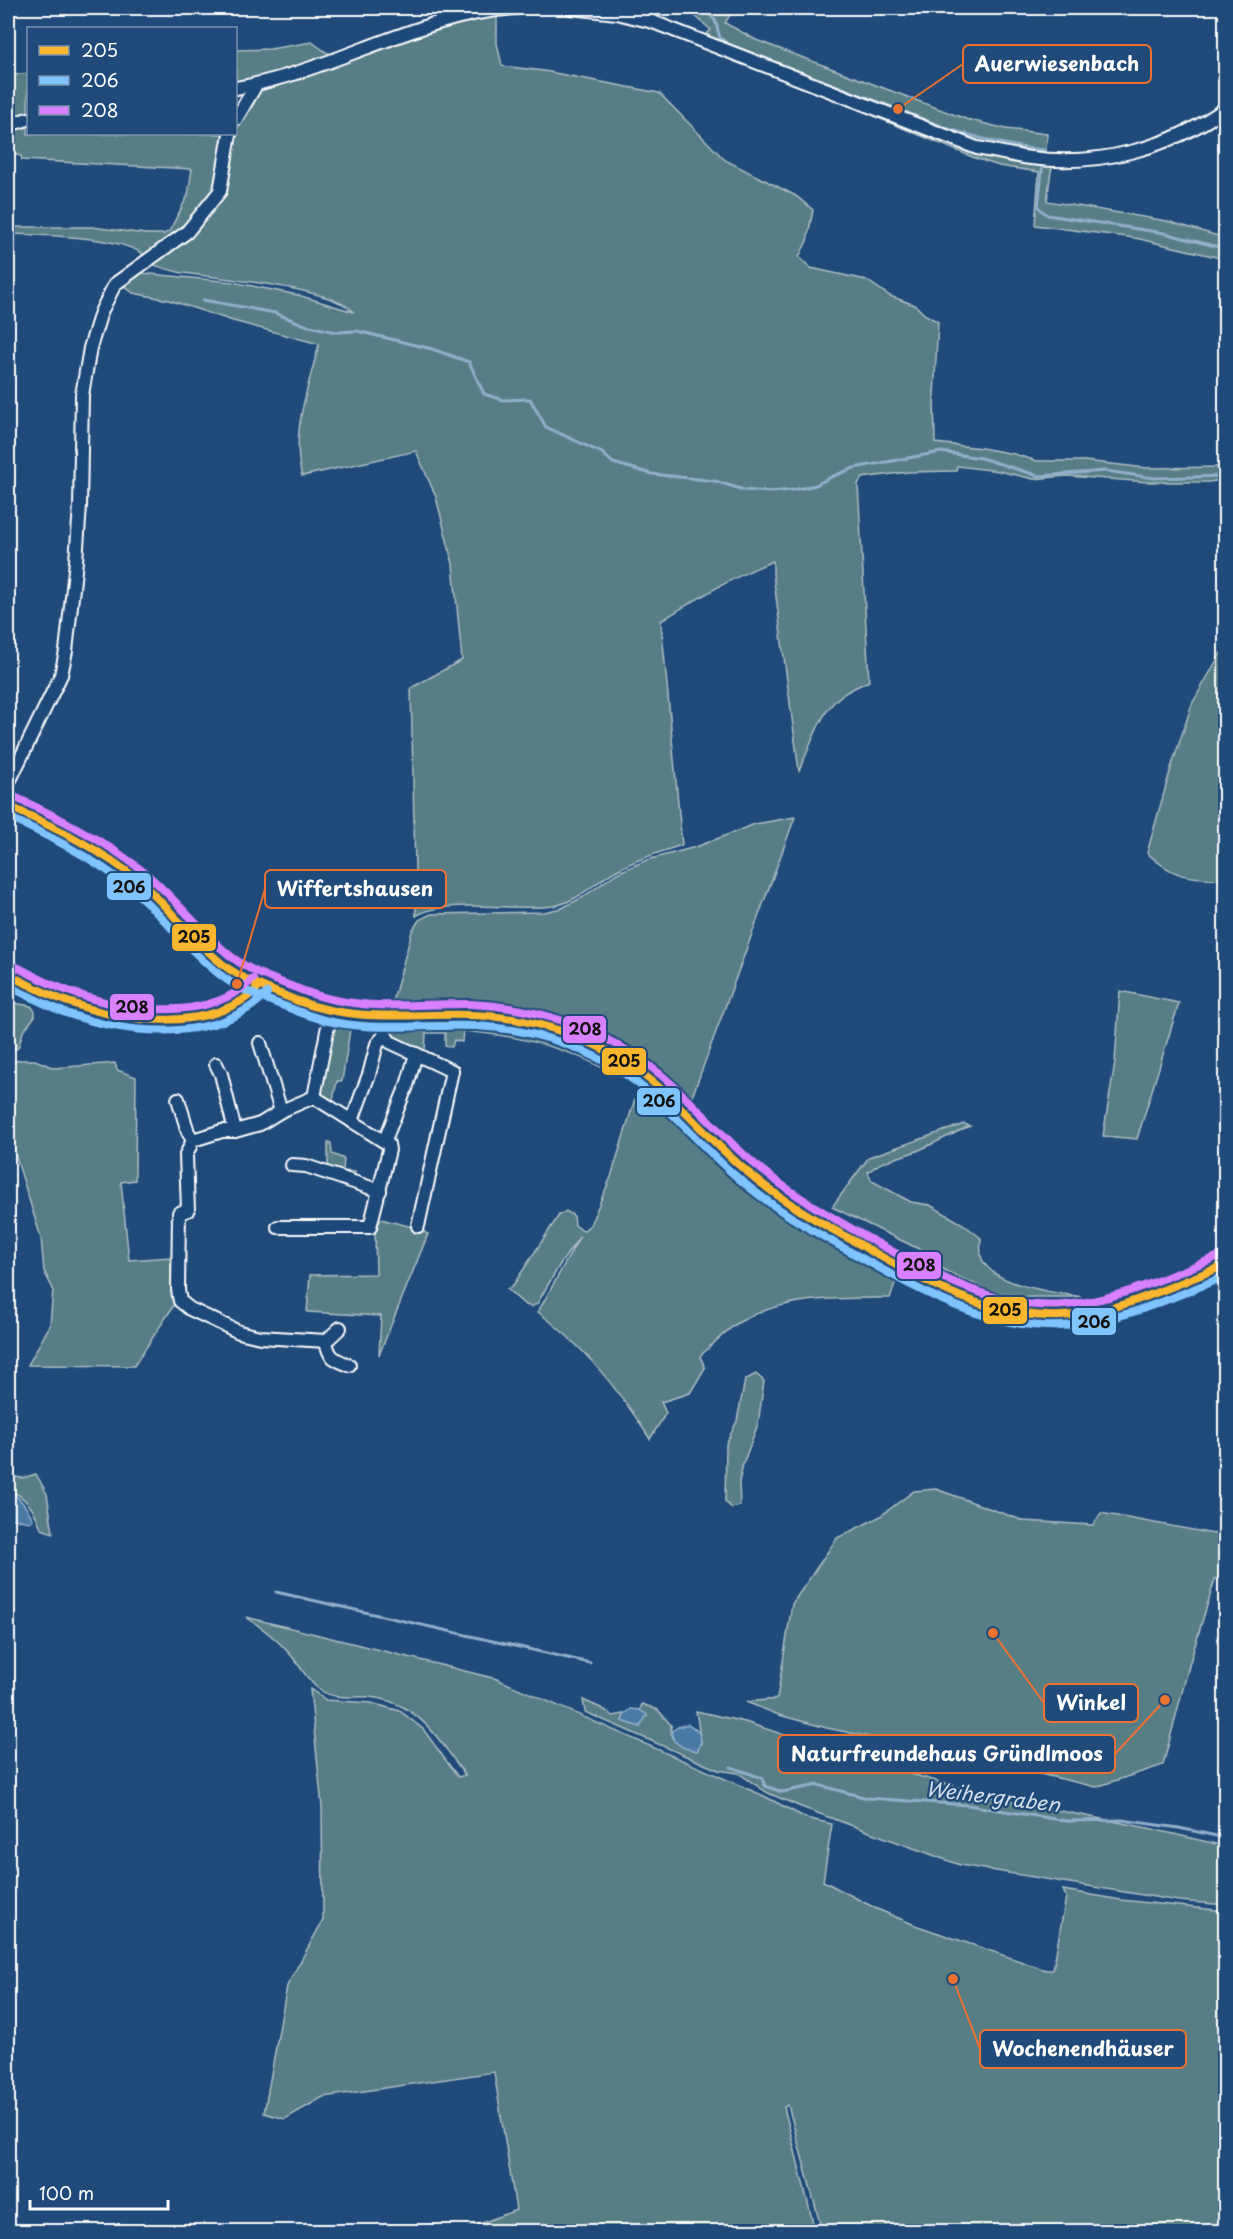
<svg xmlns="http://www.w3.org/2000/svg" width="1233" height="2239" font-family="'Playpen Sans',sans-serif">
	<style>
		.green { fill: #587e85; stroke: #acbec2; stroke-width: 1.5 }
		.water { fill: #4a7aa6; stroke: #92afca; stroke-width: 1.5 }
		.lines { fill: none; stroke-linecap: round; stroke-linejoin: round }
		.stream { stroke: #92afca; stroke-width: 3 }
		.minor-casing { stroke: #fff; stroke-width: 16 }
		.minor { stroke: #1f4a7a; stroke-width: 12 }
		.bus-1-casing { stroke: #1f4a7a; stroke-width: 12 }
		.bus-2-casing { stroke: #1f4a7a; stroke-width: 12 }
		.bus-3-casing { stroke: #1f4a7a; stroke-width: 12 }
		.bus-1 { stroke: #fab62d; stroke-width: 8 }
		.bus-2 { stroke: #80c4ff; stroke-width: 8 }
		.bus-3 { stroke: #d880ff; stroke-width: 8 }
		.labels { text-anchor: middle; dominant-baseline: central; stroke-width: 4.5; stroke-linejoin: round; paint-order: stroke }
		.water-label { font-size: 20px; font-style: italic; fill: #d2dee9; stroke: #1f4a7a }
		.leader { fill: none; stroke: #eb7230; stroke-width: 2 }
		.callout-dot { fill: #eb7230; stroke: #1f4a7a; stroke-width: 2 }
		.callout { fill: #1f4a7a; stroke: #eb7230; stroke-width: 2 }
		.callout-label { font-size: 20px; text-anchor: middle; font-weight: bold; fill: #fff }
		.line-badge { stroke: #1f4a7a; stroke-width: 2 }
		.pale-badge-label { font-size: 16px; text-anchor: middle; font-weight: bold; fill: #111 }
	</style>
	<rect width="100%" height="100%" fill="#1f4a7a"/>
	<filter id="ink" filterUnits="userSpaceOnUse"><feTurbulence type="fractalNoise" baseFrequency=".0167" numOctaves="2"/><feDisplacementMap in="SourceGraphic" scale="12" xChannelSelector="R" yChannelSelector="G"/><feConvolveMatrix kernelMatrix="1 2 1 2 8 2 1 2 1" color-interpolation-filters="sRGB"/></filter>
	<g filter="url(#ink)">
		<g class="green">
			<path d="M686 8H734L725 23 756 40 966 119 1006 129 1047 134 1046 155 997 148 953 134 703 37 711 30Z"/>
			<path d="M497 13V43L502 66 544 71 659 93 725 160 796 196 813 210 807 241 799 257 811 268 866 280 890 296 915 305 924 314 938 322 934 396 935 443 982 448 1014 454 1037 461H1085L1147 468 1225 467V480L1208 482H1149L1067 476 1033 479 999 471 957 466 956 471 908 472 862 478 858 484 869 681C857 687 845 691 836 700 818 718 810 748 799 771L773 574V561C733 577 698 598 661 621L682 845C660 852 637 859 617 870 596 881 578 902 553 906 516 912 445 897 416 916L411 688 462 660 453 564 436 497 416 451 302 476C290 432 309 386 319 344L233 321 169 300 133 293 124 286 117 284 131 272 232 282 298 295 354 312C328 286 218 279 178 272 165 269 151 264 138 260L143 254C119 236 40 235 8 234V227H92L146 234H164L170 230 188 195 192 169 22 160 21 156 8 153V127L28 121V134H236C236 114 250 98 265 86L432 27Z"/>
			<path d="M312 42 326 52 335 56 236 85V50L270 49Z"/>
			<path d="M28 73V115L8 121V76Z"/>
			<path d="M859 105 967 146 1055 161 1051 171 1047 201 1167 221 1225 238V259L1135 238 1035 225 1039 172 999 166 975 158 876 117Z"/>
			<path d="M1225 646V879C1189 878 1175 879 1147 853L1171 768 1192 704Z"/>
			<path d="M795 817 692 1097C648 1054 581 1016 520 1007 478 1001 434 1004 392 1004L412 931 419 920 431 914 544 912 562 908 583 897 617 873 647 860 696 847 755 824Z"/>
			<path d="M1120 991 1179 1003 1137 1139 1103 1136 1115 1062Z"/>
			<path d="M8 1002 31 1006 35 1011V1016L23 1032 18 1048 11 1051 16 1045 11 1041 8 1046Z"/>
			<path d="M449 1021C527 1026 614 1046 671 1104 702 1136 729 1170 765 1197 805 1228 853 1252 897 1278L890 1298C841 1298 788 1296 743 1320 728 1327 713 1345 700 1356L705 1368 690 1393 661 1402 666 1413 650 1439C620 1391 584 1346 538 1312L580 1236 559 1266 537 1304 531 1307 524 1304 507 1289 514 1284 559 1215 566 1211 574 1216 575 1225 583 1231 590 1225 611 1177 638 1089C627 1079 612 1072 599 1066 536 1034 468 1030 398 1027L399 1022Z"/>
			<path d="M334 1028 350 1030 342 1081H337L332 1105 321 1095V1085L331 1033Z"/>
			<path d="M463 1031 462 1042 454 1040 452 1047 445 1046V1033H426L425 1051 433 1054 430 1058 392 1039V1032Z"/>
			<path d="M19 1060H35L54 1068 115 1063 117 1070 136 1077 135 1180 121 1182 129 1260 171 1257 174 1305 134 1366 28 1365 50 1325 53 1289 44 1271 41 1238 11 1141 8 1136V1064Z"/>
			<path d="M964 1124 970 1126 917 1151 881 1163 868 1172 872 1181 911 1202 930 1205 963 1224 981 1238C981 1245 979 1256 983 1261 997 1287 1055 1292 1082 1297H1017L985 1289 946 1271 919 1249 832 1207 869 1157Z"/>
			<path d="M328 1142 331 1143 332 1154 344 1159 343 1171 355 1172 354 1181 328 1171Z"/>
			<path d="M381 1219 416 1228 428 1234 379 1355 381 1316 307 1312 310 1275 376 1274 375 1231Z"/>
			<path d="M756 1374 764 1381 758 1424 743 1464 739 1482 740 1506 732 1508 725 1502 726 1444 737 1421 745 1380Z"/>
			<path d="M36 1474 47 1494 53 1533 41 1529C36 1512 26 1496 8 1490V1476L23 1478Z"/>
			<path d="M936 1489 1024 1521 1093 1525 1101 1513 1214 1534 1225 1527V1578L1215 1579 1190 1662 1163 1765 1096 1787 985 1761 827 1728 779 1715 746 1702 777 1699 792 1604 837 1538 879 1517 914 1491Z"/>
			<path d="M246 1617 497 1679 764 1796 806 1818 832 1824 823 1881 877 1909 915 1925 1046 1970H1053L1066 1897 1063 1890 1121 1900 1225 1911V2231H822L788 2105 784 2107 815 2231H461L516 2210 494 2072 323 2097 285 2119 264 2113 287 1986 323 1920 322 1807 310 1689 326 1700 371 1703 400 1711 423 1729 458 1777 465 1775C439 1739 417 1701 369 1697 353 1696 334 1700 320 1690 306 1680 300 1664 288 1652 276 1638 261 1627 246 1617Z"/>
			<path d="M583 1700 603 1709 613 1716 625 1714 622 1721 647 1716 640 1710 642 1704 658 1710 671 1725V1732L697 1751 701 1743 696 1711 745 1722 852 1757 999 1799 1148 1828 1225 1846V1905L1179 1901 960 1865 801 1807 768 1793 738 1773 718 1770 585 1712Z"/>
		</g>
		<g class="water">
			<path d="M8 1491C19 1495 27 1508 33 1519L30 1522 8 1518Z"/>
			<path d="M631 1709 640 1710 647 1715 640 1727 622 1721 625 1714Z"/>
			<path d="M688 1724C700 1731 705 1738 697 1751L684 1748 674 1741 671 1732 678 1727Z"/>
		</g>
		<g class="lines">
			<g class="stream">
				<path d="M702 8 715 20 720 38 728 44 949 129C980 138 1012 148 1044 150L1043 157"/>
				<path d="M1043 162 1038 207 1047 215 1164 233 1226 249"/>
				<path d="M203 300 275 313 305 325 336 332 357 331 432 349 469 362 484 394 503 400 530 399 546 427 602 453 613 463 652 474 715 481 744 490 771 492 792 490 816 485 831 477 854 468 941 452 981 458 1039 476 1106 471 1154 478 1226 476"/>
				<path d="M276 1592 590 1663"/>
				<path d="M731 1767 762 1778 765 1786 782 1792 818 1785 867 1798 968 1805 1067 1821 1122 1820 1179 1828 1226 1838"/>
			</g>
			<g class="minor-casing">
				<g id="minor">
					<path d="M571 8 617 13 653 22 977 148C995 151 1013 156 1031 158 1098 167 1171 148 1226 108"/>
					<path d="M236 88C332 72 418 14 517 8"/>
					<path d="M236 119 256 85"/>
					<path d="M8 125 28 119"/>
					<path d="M8 784 61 675 66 651 76 561 80 506 82 395 90 348 101 312 115 284 187 232 220 191 230 134"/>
					<path d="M8 806C59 829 114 856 155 896 188 927 215 968 259 985 288 996 321 1012 352 1015 398 1019 444 1012 490 1016 527 1020 563 1030 597 1046 615 1055 634 1065 650 1078 684 1106 711 1141 745 1170 784 1203 822 1224 867 1249 926 1282 991 1320 1061 1316 1120 1313 1171 1285 1226 1265"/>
					<path d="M8 975C23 981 38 990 54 997 102 1016 153 1026 203 1015 226 1010 245 1003 260 986"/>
					<path d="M331 1011 314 1097 281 1111 260 1124 235 1131H222L193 1140 186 1155 188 1210 179 1213 178 1290 180 1301 190 1309 239 1332 260 1337 326 1341 340 1328"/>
					<path d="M388 1016 385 1035 390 1042 452 1071 418 1226"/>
					<path d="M260 1043 281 1111"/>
					<path d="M216 1064 221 1074 235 1131"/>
					<path d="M369 1075 377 1044 385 1035"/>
					<path d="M406 1089 416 1054"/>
					<path d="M178 1099 188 1132 193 1140"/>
					<path d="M352 1121 368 1077"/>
					<path d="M385 1140 405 1090"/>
					<path d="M292 1165 306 1166 380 1191"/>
					<path d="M278 1227H370L389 1150 388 1144 314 1097"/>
					<path d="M326 1341C329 1358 334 1359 349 1365"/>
				</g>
			</g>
			<use href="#minor" class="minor"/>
			<g class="bus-1-casing">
				<g id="bus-1">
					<path d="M8 806C54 827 101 849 140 882 171 909 196 945 229 969 250 983 275 992 298 1001 358 1023 409 1013 470 1015 513 1016 557 1027 597 1046 661 1076 693 1126 745 1170 780 1200 820 1223 861 1245 922 1280 987 1319 1061 1316 1118 1314 1172 1285 1226 1265"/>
					<path d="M8 975C29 984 49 996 71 1003 128 1023 214 1033 260 986"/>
				</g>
			</g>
			<g class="bus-2-casing">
				<g id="bus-2">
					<path d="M8 817C51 837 96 859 133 890 165 917 189 952 223 977 243 992 268 1000 292 1009 311 1017 331 1023 352 1025 393 1030 435 1024 476 1026 518 1028 559 1039 596 1057 657 1087 688 1136 738 1178 775 1210 818 1234 860 1257 922 1292 987 1329 1060 1326 1118 1324 1172 1297 1226 1276"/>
					<path d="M8 986C27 995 46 1005 66 1013 128 1035 217 1044 267 993"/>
				</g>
			</g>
			<g class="bus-3-casing">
				<g id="bus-3">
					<path d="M12 796C58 817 104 840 144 872 176 898 200 933 233 958 253 973 278 981 301 990 360 1013 410 1003 471 1004 517 1006 563 1018 604 1038 669 1069 699 1116 751 1161 786 1191 826 1214 866 1237 927 1270 993 1311 1065 1305 1120 1300 1171 1275 1222 1255"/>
					<path d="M12 965C28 972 42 981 58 987 113 1010 206 1026 253 979"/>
				</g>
			</g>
			<use href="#bus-1" class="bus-1"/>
			<use href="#bus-2" class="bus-2"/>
			<use href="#bus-3" class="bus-3"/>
		</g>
	</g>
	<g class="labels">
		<g class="water-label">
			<text transform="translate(993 1796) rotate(7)">Weihergraben</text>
		</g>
	</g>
	<path class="leader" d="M898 109L963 64M237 984L265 889M993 1633L1044 1703M1165 1700L1115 1754M953 1979L980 2049"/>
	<g class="callout-dot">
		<circle cx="898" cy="109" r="6"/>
		<circle cx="237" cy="984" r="6"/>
		<circle cx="993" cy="1633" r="6"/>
		<circle cx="1165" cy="1700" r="6"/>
		<circle cx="953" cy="1979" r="6"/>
	</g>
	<g class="callout">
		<rect x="963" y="45" width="188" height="38" rx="6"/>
		<rect x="265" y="870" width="181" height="38" rx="6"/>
		<rect x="1044" y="1684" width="94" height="38" rx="6"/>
		<rect x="778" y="1735" width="337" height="38" rx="6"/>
		<rect x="980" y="2030" width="206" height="38" rx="6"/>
	</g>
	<g class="callout-label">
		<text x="1057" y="71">Auerwiesenbach</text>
		<text x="355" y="896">Wiffertshausen</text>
		<text x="1091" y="1710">Winkel</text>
		<text x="947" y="1761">Naturfreundehaus Gründlmoos</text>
		<text x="1083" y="2056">Wochenendhäuser</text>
	</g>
	<g class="line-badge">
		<rect x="106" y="872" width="46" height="29" rx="6" fill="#80c4ff"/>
		<rect x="171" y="923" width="46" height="29" rx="6" fill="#fab62d"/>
		<rect x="109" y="993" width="46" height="28" rx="6" fill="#d880ff"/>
		<rect x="562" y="1015" width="45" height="29" rx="6" fill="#d880ff"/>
		<rect x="601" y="1047" width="46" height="29" rx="6" fill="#fab62d"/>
		<rect x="636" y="1087" width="45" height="29" rx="6" fill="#80c4ff"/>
		<rect x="896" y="1251" width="46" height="29" rx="6" fill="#d880ff"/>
		<rect x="982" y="1296" width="46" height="29" rx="6" fill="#fab62d"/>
		<rect x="1071" y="1307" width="46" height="29" rx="6" fill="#80c4ff"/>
	</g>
	<g class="pale-badge-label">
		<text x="129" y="893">206</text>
		<text x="194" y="943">205</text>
		<text x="132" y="1013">208</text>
		<text x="585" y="1035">208</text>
		<text x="624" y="1067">205</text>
		<text x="659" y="1107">206</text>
		<text x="919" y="1271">208</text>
		<text x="1005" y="1316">205</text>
		<text x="1094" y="1328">206</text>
	</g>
	<rect width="1233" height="2239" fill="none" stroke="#1f4a7a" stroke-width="30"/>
	<rect x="15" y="15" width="1203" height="2209" fill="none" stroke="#fff" stroke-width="2" filter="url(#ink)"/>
	<rect x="27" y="27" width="210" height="108" fill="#1f4a7a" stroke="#7992af" stroke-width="1.5"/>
	<rect x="39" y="46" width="30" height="9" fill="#fab62d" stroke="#7992af" stroke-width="1.5"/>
	<text x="81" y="57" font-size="18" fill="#ffffff">205</text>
	<rect x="39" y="76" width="30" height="9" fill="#80c4ff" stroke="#7992af" stroke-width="1.5"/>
	<text x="81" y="87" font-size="18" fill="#ffffff">206</text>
	<rect x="39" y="106" width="30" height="9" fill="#d880ff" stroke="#7992af" stroke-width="1.5"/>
	<text x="81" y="117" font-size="18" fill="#ffffff">208</text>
	<path d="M30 2200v9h138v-9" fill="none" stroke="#ffffff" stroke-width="3"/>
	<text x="39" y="2200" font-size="18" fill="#ffffff" stroke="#1f4a7a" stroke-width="4.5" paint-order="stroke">100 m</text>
</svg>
